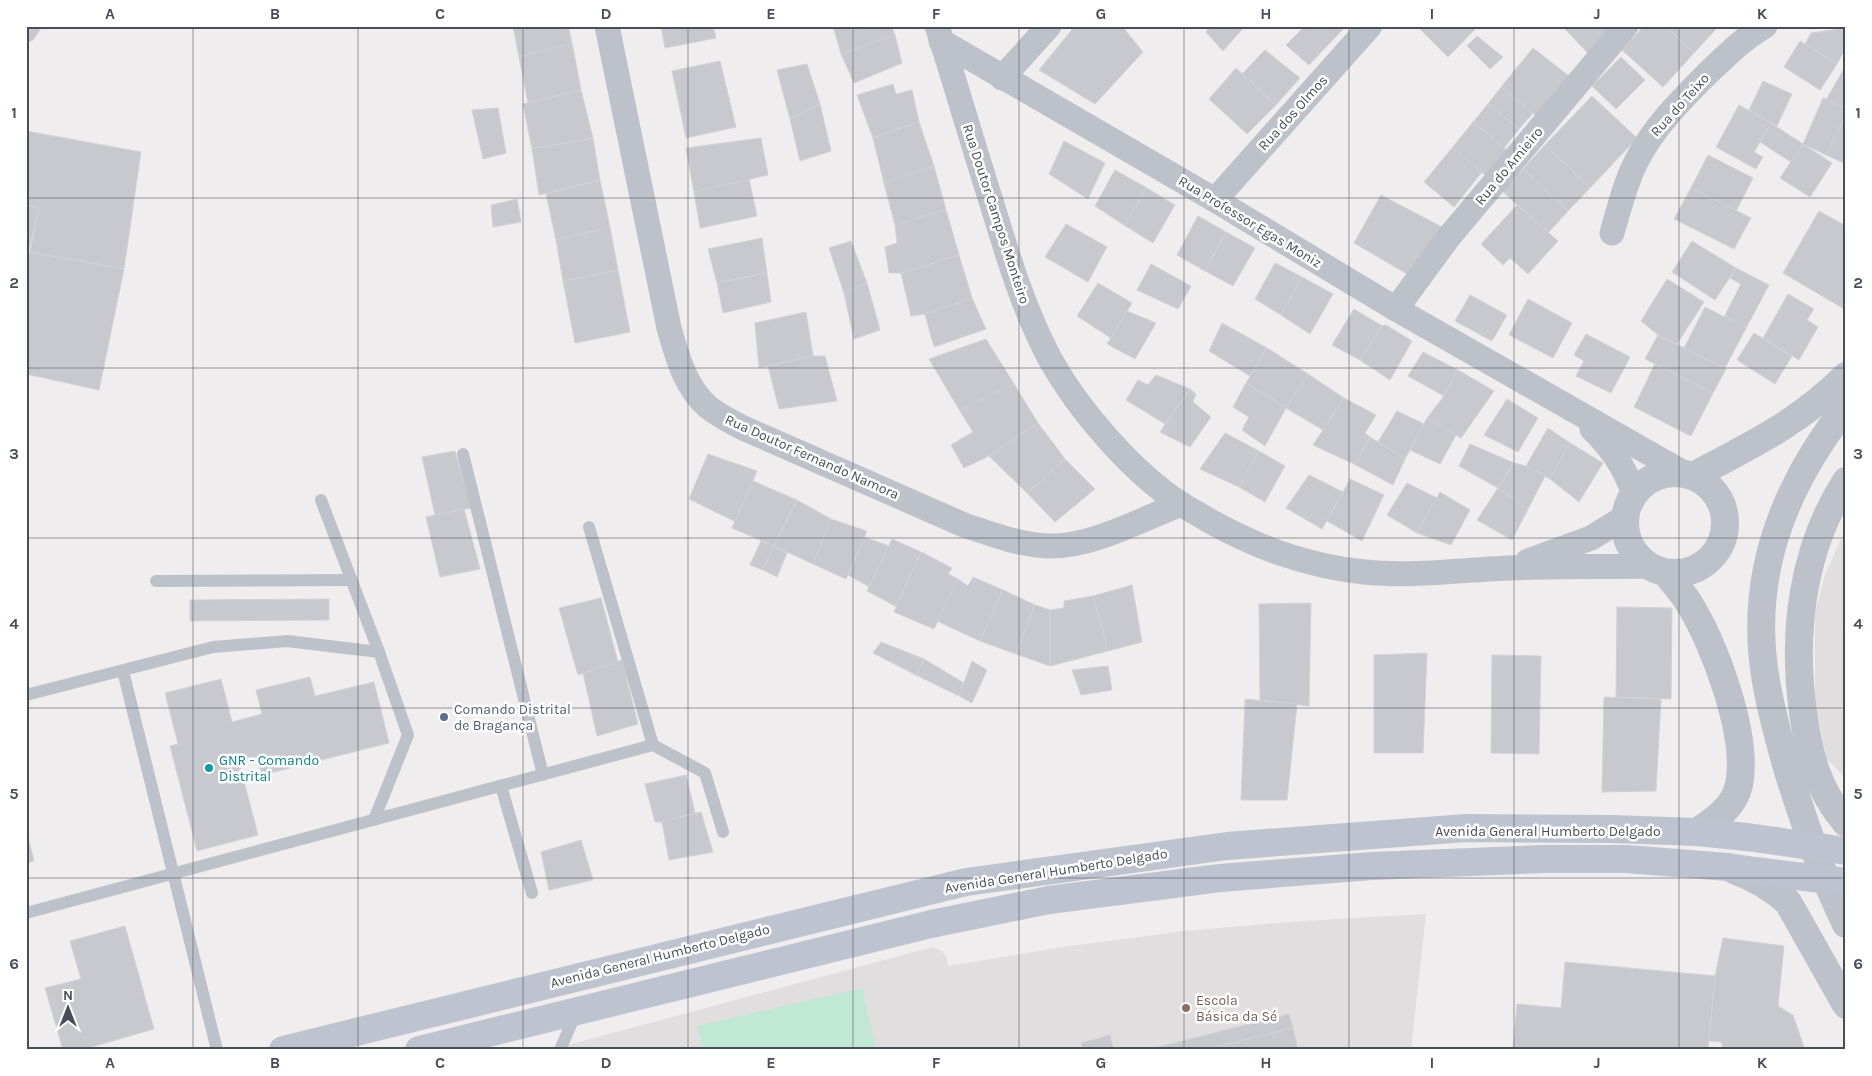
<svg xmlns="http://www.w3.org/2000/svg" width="1872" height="1076" font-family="Karla,sans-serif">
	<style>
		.education { fill: #e0dede }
		.green { fill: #c0e8d5 }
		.building { fill: #c8c9cf; stroke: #d2d3d8 }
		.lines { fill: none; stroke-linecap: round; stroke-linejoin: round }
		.service { stroke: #bdc2ca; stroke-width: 12 }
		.minor { stroke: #bdc2ca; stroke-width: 25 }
		.tertiary { stroke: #bdc2ca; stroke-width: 28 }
		.secondary { stroke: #bdc3cf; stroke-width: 28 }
		.secondary-bridge { stroke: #bdc3cf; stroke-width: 28 }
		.grid { fill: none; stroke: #484e58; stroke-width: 1; stroke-opacity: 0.55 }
		.service-dot { fill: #5c6f8a; stroke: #fff; stroke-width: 2 }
		.culture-dot { fill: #0f9aa8; stroke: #fff; stroke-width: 2 }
		.education-dot { fill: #8d6e63; stroke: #fff; stroke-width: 2 }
		.labels { text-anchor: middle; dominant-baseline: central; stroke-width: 5; stroke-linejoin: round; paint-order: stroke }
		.street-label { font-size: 14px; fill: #484e58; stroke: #fff }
		.service-label { font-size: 14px; fill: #4e5e75; stroke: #fff; text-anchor: start }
		.culture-label { font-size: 14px; fill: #0d838f; stroke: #fff; text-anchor: start }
		.education-label { font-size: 14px; fill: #785e54; stroke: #fff; text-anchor: start }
		.neatline { fill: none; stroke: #484e58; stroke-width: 2 }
		.grid-label { font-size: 16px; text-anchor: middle; font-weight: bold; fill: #484e58 }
	</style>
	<rect width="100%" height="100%" fill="#efeded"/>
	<g class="education">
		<path d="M1846 528V779L1826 758 1815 698V612L1825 575Z"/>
		<path d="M1426 914 1411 1050H549L933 947 942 951 947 958 948 966 1063 947 1185 931 1302 921Z"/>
	</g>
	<path class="green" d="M862 988 876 1050H703L697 1026Z"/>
	<g class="building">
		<path d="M26 26H42L34 39 26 44Z"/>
		<path d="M513 26H568L572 43 519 57Z"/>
		<path d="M661 26H713L716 38 665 48Z"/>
		<path d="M833 26H891L895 35 841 54Z"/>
		<path d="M1075 26H1122L1143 52 1095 104 1039 70Z"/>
		<path d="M1211 26H1245L1223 51 1206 32Z"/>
		<path d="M1305 26H1346L1309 65 1286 45Z"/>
		<path d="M1417 26H1476L1477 27 1448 57Z"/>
		<path d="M1562 26H1607L1611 29 1589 54Z"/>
		<path d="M1644 26H1665L1694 53 1663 87 1622 50Z"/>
		<path d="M1665 26H1713L1716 29 1694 53Z"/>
		<path d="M1846 28V47L1837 64 1805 44 1811 33Z"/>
		<path d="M895 35 902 63 854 83 841 54Z"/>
		<path d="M1477 36 1503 57 1490 69 1467 46Z"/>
		<path d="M1800 41 1837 64 1820 90 1784 67Z"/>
		<path d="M572 43 581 90 528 103 519 57Z"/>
		<path d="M1533 48 1569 76 1536 116 1501 87Z"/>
		<path d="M1265 50 1300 78 1276 105 1242 74Z"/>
		<path d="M1621 57 1645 80 1616 109 1592 86Z"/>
		<path d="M720 61 736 127 686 138 672 71Z"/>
		<path d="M807 64 820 104 790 119 777 70Z"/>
		<path d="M1846 65V109L1826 100Z"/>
		<path d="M1236 68 1276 105 1247 134 1209 99Z"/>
		<path d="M1763 81 1792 94 1777 126 1749 110Z"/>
		<path d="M893 84 896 94 912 90 919 122 873 138 857 95Z"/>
		<path d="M1501 87 1533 113 1519 129 1488 104Z"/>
		<path d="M581 90 593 138 532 149 523 104Z"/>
		<path d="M1592 96 1637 138 1590 188 1545 145Z"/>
		<path d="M1823 98 1846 109V114L1826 155 1803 144Z"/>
		<path d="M820 104 831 151 800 161 790 119Z"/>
		<path d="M1488 104 1519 129 1504 148 1473 122Z"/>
		<path d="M1739 105 1771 123 1754 152 1763 157 1756 169 1716 147Z"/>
		<path d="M498 108 506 153 483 159 472 110Z"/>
		<path d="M1846 114V164L1826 155Z"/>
		<path d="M919 122 934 166 884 183 873 138Z"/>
		<path d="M1473 122 1509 152 1488 177 1452 148Z"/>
		<path d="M1771 123 1803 144 1791 162 1760 142Z"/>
		<path d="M26 131 141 152 124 269 30 252 39 208 26 205Z"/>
		<path d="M593 138 600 180 539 195 532 149Z"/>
		<path d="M761 138 768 175 694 192 686 148Z"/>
		<path d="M1064 141 1105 163 1088 199 1049 174Z"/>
		<path d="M1803 144 1832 163 1810 197 1780 178Z"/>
		<path d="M1545 145 1590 188 1568 211 1523 169Z"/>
		<path d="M1452 148 1482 172 1454 207 1424 182Z"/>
		<path d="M1708 155 1753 178 1736 211 1691 188Z"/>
		<path d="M934 166 946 210 895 225 884 183Z"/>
		<path d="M1523 169 1568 211 1548 233 1502 191Z"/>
		<path d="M1115 170 1147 188 1124 225 1095 206Z"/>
		<path d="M749 179 757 216 700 228 694 192Z"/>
		<path d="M600 180 610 227 556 240 546 194Z"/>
		<path d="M1147 188 1175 205 1153 243 1124 225Z"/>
		<path d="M1691 188 1751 218 1734 249 1674 219Z"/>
		<path d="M1381 195 1442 227 1414 278 1354 243Z"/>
		<path d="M517 199 521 222 493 227 491 205Z"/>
		<path d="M26 205 39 208 26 263Z"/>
		<path d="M1517 205 1558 241 1528 274 1510 258 1503 265 1481 244Z"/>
		<path d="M946 210 959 255 901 273H889L885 247 897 243 895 225Z"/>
		<path d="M1819 211 1846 226V310L1783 273Z"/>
		<path d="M1198 216 1226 232 1205 271 1177 255Z"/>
		<path d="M1066 224 1107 247 1088 282 1045 257Z"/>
		<path d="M610 227 618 270 563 281 556 240Z"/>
		<path d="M1226 232 1255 248 1233 286 1205 271Z"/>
		<path d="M762 238 767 273 717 283 708 249Z"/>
		<path d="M851 241 867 283 844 293 829 248Z"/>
		<path d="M1692 241 1736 268 1715 300 1672 272Z"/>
		<path d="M30 252 124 269 99 390 26 374V263Z"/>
		<path d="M959 255 972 298 925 314 911 316 901 273Z"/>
		<path d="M1275 263 1302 277 1281 315 1255 299Z"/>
		<path d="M1151 264 1191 286 1178 309 1137 290Z"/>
		<path d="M1736 268 1769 285 1746 328 1724 317 1741 284 1730 278Z"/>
		<path d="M618 270 630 332 575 343 563 281Z"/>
		<path d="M767 273 771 302 723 313 717 283Z"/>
		<path d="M1302 277 1333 294 1310 334 1281 315Z"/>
		<path d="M1667 279 1704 302 1677 344 1658 335 1641 321Z"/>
		<path d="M867 283 880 330 854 339 844 293Z"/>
		<path d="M1098 283 1132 303 1111 338 1077 316Z"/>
		<path d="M1788 294 1814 309 1807 320 1818 327 1799 360 1763 338Z"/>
		<path d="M1470 295 1507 315 1492 341 1455 321Z"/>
		<path d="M972 298 986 329 934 347 925 314Z"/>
		<path d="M1528 299 1572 323 1553 358 1509 335Z"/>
		<path d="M1705 307 1746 328 1725 368 1684 348Z"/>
		<path d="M1354 309 1382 326 1360 360 1332 345Z"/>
		<path d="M1127 311 1156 323 1135 359 1107 344Z"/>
		<path d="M806 312 813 356 759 368 755 323Z"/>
		<path d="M1222 323 1267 348 1250 376 1209 351Z"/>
		<path d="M1386 325 1412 341 1390 380 1360 360 1382 326Z"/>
		<path d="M1754 333 1792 356 1775 384 1737 360Z"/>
		<path d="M1586 334 1630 357 1611 393 1576 376 1584 361 1574 355Z"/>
		<path d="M1658 335 1726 369 1713 393 1645 359Z"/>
		<path d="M986 339 1014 384 960 411 929 359Z"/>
		<path d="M1267 348 1308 374 1286 408 1246 383Z"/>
		<path d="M1423 352 1458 370 1444 396 1408 376Z"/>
		<path d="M813 356H825L837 401 779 409 768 366Z"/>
		<path d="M1655 364 1713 393 1691 436 1634 407Z"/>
		<path d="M1458 370 1494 391 1461 438 1427 418 1444 396Z"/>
		<path d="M1308 374 1344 398 1323 430 1286 408Z"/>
		<path d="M1156 375 1190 389 1165 424 1126 400 1138 380 1148 385Z"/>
		<path d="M1246 383 1286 408 1265 446 1242 430 1249 417 1233 407Z"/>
		<path d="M1014 384 1038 423 989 456 964 468 951 445 973 432 960 411Z"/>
		<path d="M1190 389 1196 394 1193 402 1211 417 1190 447 1160 432Z"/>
		<path d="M1344 398 1376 415 1365 433 1370 437 1354 464 1313 445Z"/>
		<path d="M1507 399 1538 418 1518 452 1484 435Z"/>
		<path d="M1397 411 1424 424 1405 459 1378 442Z"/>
		<path d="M1427 418 1456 435 1440 464 1410 450Z"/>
		<path d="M1038 423 1065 459 1027 493 989 456Z"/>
		<path d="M1548 428 1570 443 1550 479 1526 466Z"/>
		<path d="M1225 433 1259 451 1239 487 1200 469Z"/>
		<path d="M1370 437 1405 459 1393 485 1354 464Z"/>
		<path d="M1570 443 1603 463 1579 502 1550 479Z"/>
		<path d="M1470 444 1514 463 1498 488 1459 466Z"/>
		<path d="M455 451 471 508 435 515 422 457Z"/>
		<path d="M1259 451 1285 466 1265 502 1239 487Z"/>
		<path d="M708 454 757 471 736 522 689 499Z"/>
		<path d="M1065 459 1095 489 1055 522 1027 493Z"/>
		<path d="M1514 463 1526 466 1545 476 1528 509 1498 488Z"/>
		<path d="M1309 475 1343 492 1322 529 1286 508Z"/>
		<path d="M1350 479 1384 495 1362 541 1327 521Z"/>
		<path d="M753 481 797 500 774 546 732 528Z"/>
		<path d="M1407 483 1437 498 1417 533 1387 515Z"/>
		<path d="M1498 488 1528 509 1512 540 1477 520Z"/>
		<path d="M1440 492 1470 510 1451 545 1417 533Z"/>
		<path d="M797 500 831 519 813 564 774 546Z"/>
		<path d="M464 509 480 569 440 577 426 517Z"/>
		<path d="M831 519 867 531 846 579 813 564Z"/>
		<path d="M864 537 889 546 870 587 848 575Z"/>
		<path d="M892 539 921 552 897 607 867 591Z"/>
		<path d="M761 541 774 546 763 570 750 565Z"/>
		<path d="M774 546 787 553 777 577 763 570Z"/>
		<path d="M921 552 952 568 948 574 958 579 934 629 894 612Z"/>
		<path d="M973 577 1003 590 980 641 937 621 958 579 968 586Z"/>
		<path d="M1132 585 1142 642 1108 651 1093 596Z"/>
		<path d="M1003 590 1035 605 1016 654 980 641Z"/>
		<path d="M1093 596 1108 651 1050 666V610L1064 608V601Z"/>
		<path d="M601 598 618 662 578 675 559 608Z"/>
		<path d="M329 599V620L190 621V600Z"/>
		<path d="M1311 603 1309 706 1260 700 1259 604Z"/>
		<path d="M1035 605 1050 610V666L1016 654Z"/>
		<path d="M1617 607 1672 608 1671 699 1616 697Z"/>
		<path d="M881 642 924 659 916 675 873 653Z"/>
		<path d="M1427 653 1423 753H1374V655Z"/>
		<path d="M1492 655 1541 656 1539 754 1491 753Z"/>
		<path d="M924 659 964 683 959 696 916 675Z"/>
		<path d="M622 660 638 724 597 736 583 673Z"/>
		<path d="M972 661 987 670 972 703 959 696Z"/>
		<path d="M1108 666 1112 690 1081 695 1072 670Z"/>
		<path d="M310 677 315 696 374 682 389 743 262 775 258 757 239 762 258 835 197 851 170 746 178 744 165 693 221 679 232 722 262 714 256 690Z"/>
		<path d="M1604 697 1661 699 1656 791 1602 792Z"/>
		<path d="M1245 699 1297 704 1287 800H1241Z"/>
		<path d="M686 775 695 813 662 822H655L645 784Z"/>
		<path d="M701 812 713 852 669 860 662 822Z"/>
		<path d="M26 829 34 861 26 863Z"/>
		<path d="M581 840 593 880 549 890 541 852Z"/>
		<path d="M125 926 154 1029 81 1050H63L45 988 81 979 70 941Z"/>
		<path d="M1723 938 1784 946 1778 1006 1793 1015 1805 1050H1724L1721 1042 1709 1041 1715 976Z"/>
		<path d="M1565 962 1715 976 1708 1050H1535L1513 1048 1517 1004 1561 1008Z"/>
		<path d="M1289 1014 1293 1028 1205 1050H1146Z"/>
		<path d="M1293 1028 1298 1050H1205Z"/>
		<path d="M1110 1035 1114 1050H1083L1081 1043Z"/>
	</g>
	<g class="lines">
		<g class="service">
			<path d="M463 454 543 775"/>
			<path d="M321 500 379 652"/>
			<path d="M589 527 653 745"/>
			<path d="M156 581 352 580"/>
			<path d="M123 671 217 1050"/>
			<path d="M26 695 213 647 287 641 379 652 408 735 374 820"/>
			<path d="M501 786 532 893"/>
			<path d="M26 913 653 745 705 773 723 832"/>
			<path d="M560 1050 576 1013"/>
		</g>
		<g class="minor">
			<path d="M607 26 669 328C677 356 685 387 708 407 718 415 730 421 741 427L964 525C991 534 1017 544 1046 546 1090 548 1140 520 1181 504"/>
			<path d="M937 26C956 85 973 145 992 204 1008 257 1024 310 1050 359 1079 411 1132 472 1181 504 1190 510 1199 514 1208 520 1258 548 1307 566 1364 572 1413 577 1460 570 1508 568 1555 566 1602 567 1648 566"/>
			<path d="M941 41 1215 200 1396 309 1684 473"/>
			<path d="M1002 78 1049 26"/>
			<path d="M1215 200 1370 26"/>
			<path d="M1612 233C1619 209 1625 183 1637 160 1654 127 1680 101 1706 75 1725 57 1742 39 1765 26"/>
			<path d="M1396 309 1448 238 1626 26"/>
			<path d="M1592 429C1613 450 1624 466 1634 494"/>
			<path d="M1528 561 1591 538 1625 517"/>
		</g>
		<g class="tertiary">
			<path d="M1846 407C1784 486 1749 574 1765 675 1770 708 1779 740 1788 771 1804 823 1822 875 1846 924"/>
			<circle cx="1675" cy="523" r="50"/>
			<path d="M1693 476C1750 446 1800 422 1846 376"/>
			<path d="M1846 481C1802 549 1792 633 1803 712 1809 755 1817 789 1846 823"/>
			<path d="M1666 573C1673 582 1681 591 1687 600 1714 642 1749 735 1739 785 1734 807 1715 820 1697 832"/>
			<path d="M1734 870C1755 878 1771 887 1788 902L1846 1005"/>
		</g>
		<g class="secondary">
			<path d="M283 1050 966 882 1227 846 1466 828 1612 829 1697 832 1747 837"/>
			<path d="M419 1050 931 924 1049 900 1220 878 1372 866 1543 859H1626L1728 867 1755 871"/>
		</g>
		<g class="secondary-bridge">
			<path d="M1747 837 1846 851"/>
			<path d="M1755 871 1846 882"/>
		</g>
	</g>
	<path class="grid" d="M193 26V1050M358 26V1050M523 26V1050M688 26V1050M853 26V1050M1019 26V1050M1184 26V1050M1349 26V1050M1514 26V1050M1679 26V1050M26 198H1846M26 368H1846M26 538H1846M26 708H1846M26 878H1846"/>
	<circle class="service-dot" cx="444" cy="717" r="5"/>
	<circle class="culture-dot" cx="209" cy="768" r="5"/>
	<circle class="education-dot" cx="1186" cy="1008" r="5"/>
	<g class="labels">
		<g class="street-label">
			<text transform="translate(1680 105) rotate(-48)">Rua do Teixo</text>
			<text transform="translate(1293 113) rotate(-48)">Rua dos Olmos</text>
			<text transform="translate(1509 166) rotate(-50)">Rua do Amieiro</text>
			<text transform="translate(996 214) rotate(72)">Rua Doutor Campos Monteiro</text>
			<text transform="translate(1250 222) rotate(31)">Rua Professor Egas Moniz</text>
			<text transform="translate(812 457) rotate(24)">Rua Doutor Fernando Namora</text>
			<text x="1548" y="831">Avenida General Humberto Delgado</text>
			<text transform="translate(1056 871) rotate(-9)">Avenida General Humberto Delgado</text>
			<text transform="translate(660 956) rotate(-14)">Avenida General Humberto Delgado</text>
		</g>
		<g class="service-label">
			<text x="454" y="709">Comando Distrital<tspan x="454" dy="16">de Bragança</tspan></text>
		</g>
		<g class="culture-label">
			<text x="219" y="760">GNR - Comando<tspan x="219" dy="16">Distrital</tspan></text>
		</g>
		<g class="education-label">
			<text x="1196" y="1000">Escola<tspan x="1196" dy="16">Básica da Sé</tspan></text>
		</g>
	</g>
	<rect width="1872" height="1076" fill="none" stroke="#ffffff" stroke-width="55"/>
	<g transform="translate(68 1008)" stroke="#ffffff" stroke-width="4" paint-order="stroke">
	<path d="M0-4L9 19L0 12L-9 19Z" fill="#484e58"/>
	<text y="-8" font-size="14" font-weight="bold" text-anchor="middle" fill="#484e58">N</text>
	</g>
	<rect x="28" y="28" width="1816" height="1020" class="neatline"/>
	<g class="grid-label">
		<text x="110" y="19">A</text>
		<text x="275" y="19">B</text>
		<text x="440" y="19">C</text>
		<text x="606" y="19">D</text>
		<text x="771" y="19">E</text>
		<text x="936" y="19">F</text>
		<text x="1101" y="19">G</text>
		<text x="1266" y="19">H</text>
		<text x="1432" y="19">I</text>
		<text x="1597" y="19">J</text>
		<text x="1762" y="19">K</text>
		<text x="14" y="118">1</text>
		<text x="1858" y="118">1</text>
		<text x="14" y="288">2</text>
		<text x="1858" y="288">2</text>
		<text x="14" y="459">3</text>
		<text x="1858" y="459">3</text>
		<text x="14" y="629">4</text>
		<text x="1858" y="629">4</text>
		<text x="14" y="799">5</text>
		<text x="1858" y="799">5</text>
		<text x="14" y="969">6</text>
		<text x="1858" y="969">6</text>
		<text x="110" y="1068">A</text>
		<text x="275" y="1068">B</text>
		<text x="440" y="1068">C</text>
		<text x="606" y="1068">D</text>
		<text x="771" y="1068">E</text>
		<text x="936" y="1068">F</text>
		<text x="1101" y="1068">G</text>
		<text x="1266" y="1068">H</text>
		<text x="1432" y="1068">I</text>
		<text x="1597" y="1068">J</text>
		<text x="1762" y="1068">K</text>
	</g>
</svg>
